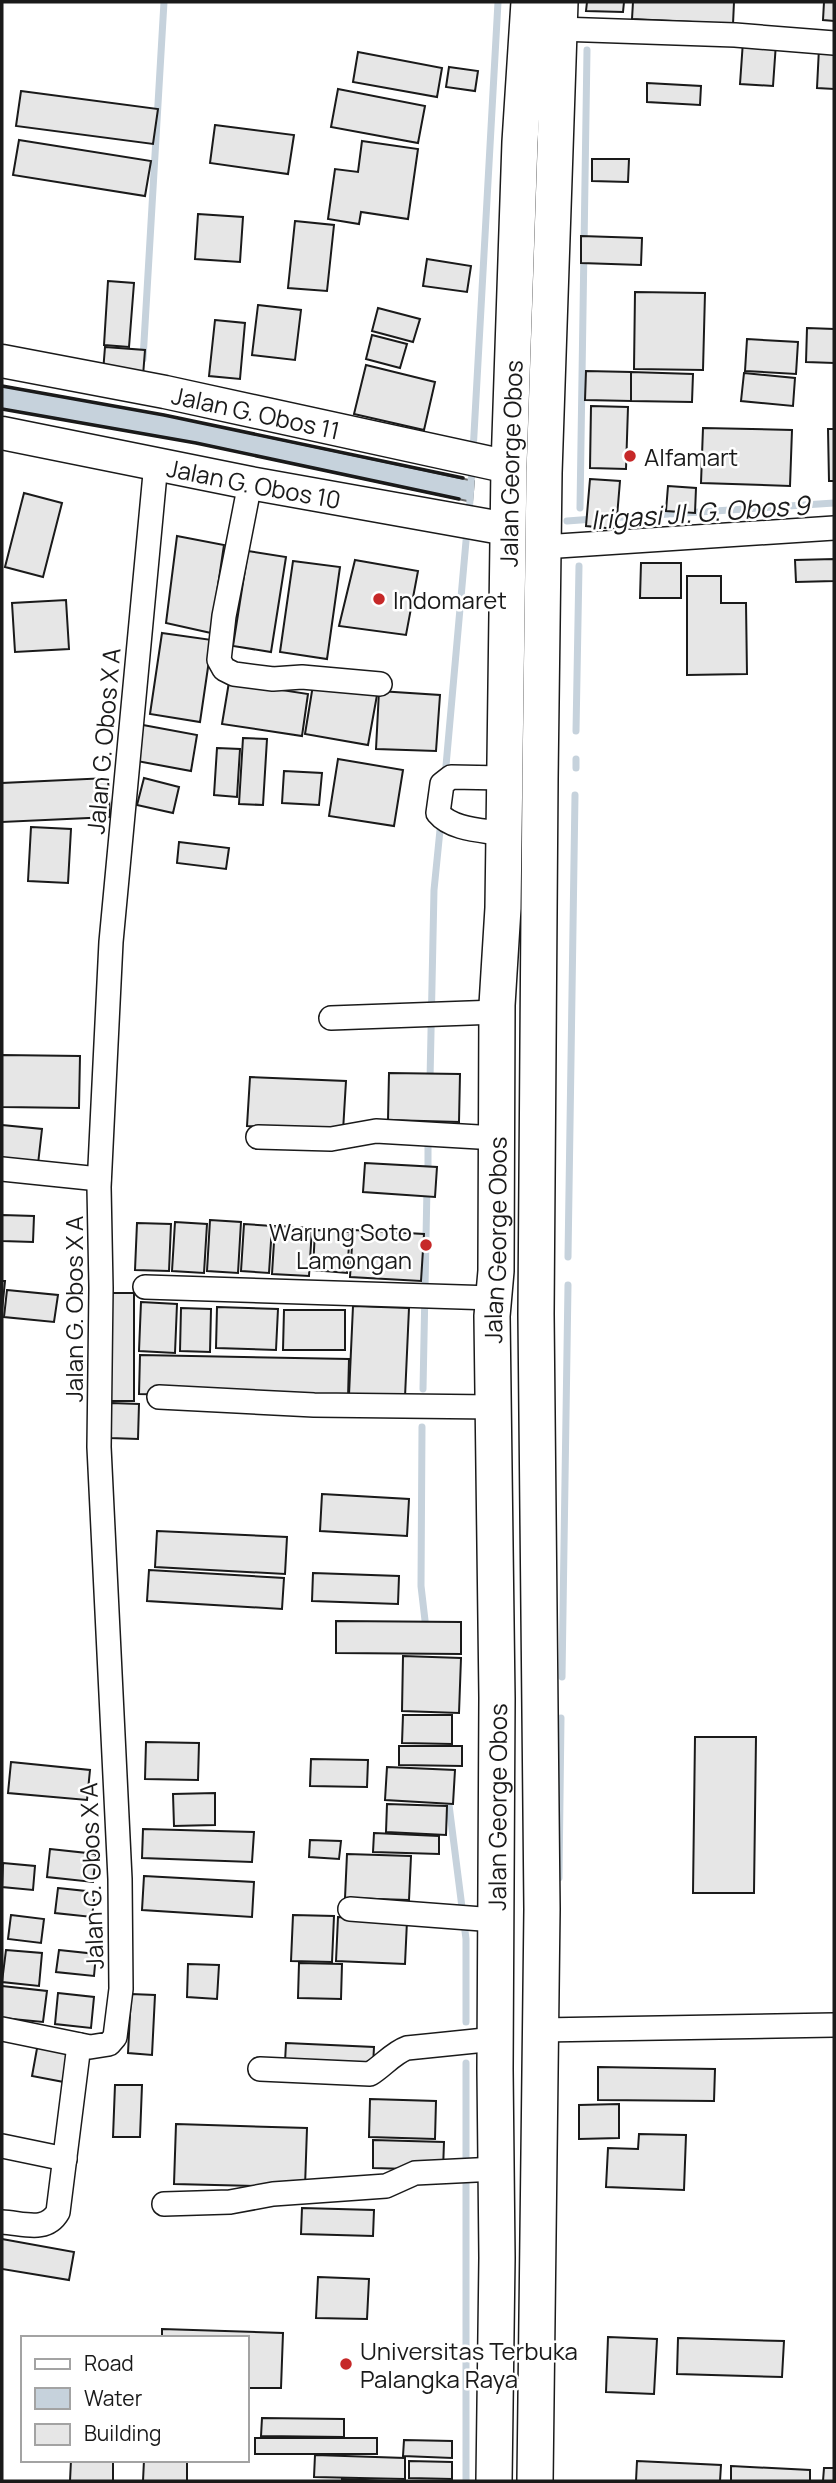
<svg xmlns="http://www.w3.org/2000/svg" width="836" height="2483" font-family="Manrope,sans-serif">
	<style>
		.water { fill: #c6d2dc; stroke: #6a6a6a; stroke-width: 2 }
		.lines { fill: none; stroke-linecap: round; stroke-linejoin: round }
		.stream { stroke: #c6d2dc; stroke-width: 7 }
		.building { fill: #e6e6e6; stroke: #1a1a1a; stroke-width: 2 }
		.street-casing { stroke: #1a1a1a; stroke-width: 26 }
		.secondary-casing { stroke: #1a1a1a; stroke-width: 35 }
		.primary-casing { stroke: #1a1a1a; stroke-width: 38 }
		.street { stroke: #fff; stroke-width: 23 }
		.secondary { stroke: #fff; stroke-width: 32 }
		.primary { stroke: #fff; stroke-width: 35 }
		.wall { stroke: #1a1a1a; stroke-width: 3.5 }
		.poi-dot { fill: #c62828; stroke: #fff; stroke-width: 2.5 }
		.labels { text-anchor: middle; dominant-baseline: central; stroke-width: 5; stroke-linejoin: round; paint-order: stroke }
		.street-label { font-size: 24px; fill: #1a1a1a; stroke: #fff }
		.poi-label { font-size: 24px; fill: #1a1a1a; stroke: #fff; text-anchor: start }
		.water-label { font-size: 26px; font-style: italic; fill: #1a1a1a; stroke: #fff }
	</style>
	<rect width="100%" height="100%" fill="#fff"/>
	<path class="water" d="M2 386 164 415 474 481 472 502 196 443 2 409Z"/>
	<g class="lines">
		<g class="stream">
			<path d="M143 359 164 2"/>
			<path d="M473 452 498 2"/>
			<path d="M580 508 587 50"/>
			<path d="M469 515 472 468"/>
			<path d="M609 518 834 503"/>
			<path d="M567 521 594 519"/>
			<path d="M576 731 579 566"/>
			<path d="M576 768V759"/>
			<path d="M445 777 467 530"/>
			<path d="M430 1080 434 890 441 820"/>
			<path d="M428 1175V1138"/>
			<path d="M568 1257 575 795"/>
			<path d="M423 1389 427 1187"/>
			<path d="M422 1427 421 1586 426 1629"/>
			<path d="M562 1677 568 1285"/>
			<path d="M448 1797 466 1939V2022"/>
			<path d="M559 1878 561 1718"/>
			<path d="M466 2481V2063"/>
		</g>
	</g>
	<g class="building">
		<path d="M587 2H624L623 12 586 11Z"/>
		<path d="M633 2H734L733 24 632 19Z"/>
		<path d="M824 2H834V21L823 20Z"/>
		<path d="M743 41 776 43 773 86 740 84Z"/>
		<path d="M819 48 834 49V89L817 88Z"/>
		<path d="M358 52 442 68 437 97 353 82Z"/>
		<path d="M449 67 478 71 475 91 446 87Z"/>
		<path d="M647 83 701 86 700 105 647 102Z"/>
		<path d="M338 89 425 106 418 143 331 127Z"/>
		<path d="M21 91 158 109 153 144 16 126Z"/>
		<path d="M215 125 294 135 288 174 210 163Z"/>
		<path d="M19 140 151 161 145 196 13 175Z"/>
		<path d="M362 141 418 149 408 219 361 212 359 224 328 219 335 169 358 172Z"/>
		<path d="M592 159H629L628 182 592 181Z"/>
		<path d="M198 214 243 217 240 262 195 259Z"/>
		<path d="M295 221 334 225 327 291 288 288Z"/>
		<path d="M581 236 642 238 641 265 581 263Z"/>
		<path d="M427 259 471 266 467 292 423 286Z"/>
		<path d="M108 281 134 283 129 347 104 345Z"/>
		<path d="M635 292 705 293 703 370 634 369Z"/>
		<path d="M258 305 301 310 295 360 252 355Z"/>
		<path d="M378 308 420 319 413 342 372 331Z"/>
		<path d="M215 320 245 323 240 379 209 376Z"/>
		<path d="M807 328 834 329V363L806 362Z"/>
		<path d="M372 335 407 344 400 368 366 359Z"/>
		<path d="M747 339 798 342 796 374 745 371Z"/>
		<path d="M105 347 145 350 143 376 103 372Z"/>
		<path d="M366 365 435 382 424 430 354 414Z"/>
		<path d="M586 371 631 372V401L585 400Z"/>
		<path d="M631 372 693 374 692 402 631 401Z"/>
		<path d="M744 373 795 378 793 406 741 401Z"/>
		<path d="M591 406 628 407 626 469 590 468Z"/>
		<path d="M703 428 792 430 790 486 701 483Z"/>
		<path d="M828 429H834V481H829Z"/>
		<path d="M590 479 620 481 616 529 586 526Z"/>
		<path d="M668 486 696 488 695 513 666 511Z"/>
		<path d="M24 493 62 503 43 577 5 567Z"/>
		<path d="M177 536 224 545 211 633 166 623Z"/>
		<path d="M248 551 286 557 271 652 233 646Z"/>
		<path d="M834 559V581L796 582 795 560Z"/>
		<path d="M355 560 418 571 406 635 339 626Z"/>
		<path d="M293 561 340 567 327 659 280 652Z"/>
		<path d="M641 563H681V598H640Z"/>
		<path d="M687 576H721V603H746L747 674 687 675Z"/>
		<path d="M66 600 69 649 15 652 12 603Z"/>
		<path d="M162 633 212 640 200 722 150 714Z"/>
		<path d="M229 682 308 694 302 736 222 724Z"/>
		<path d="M313 685 377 695 368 745 305 734Z"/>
		<path d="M379 691 440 695 436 751 376 749Z"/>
		<path d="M143 725 197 735 191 771 137 761Z"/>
		<path d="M243 738 267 739 263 805 239 804Z"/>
		<path d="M217 748 240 749 237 797 214 795Z"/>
		<path d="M338 759 403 770 394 826 329 816Z"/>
		<path d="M284 771 322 773 319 805 282 803Z"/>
		<path d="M108 778 110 817 2 822V783Z"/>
		<path d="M144 778 179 787 173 813 137 805Z"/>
		<path d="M31 827 71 829 68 883 28 881Z"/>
		<path d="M179 842 229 848 226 869 177 863Z"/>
		<path d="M2 1055 80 1056 79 1108 2 1107Z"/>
		<path d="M389 1073 460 1074 459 1122 388 1120Z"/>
		<path d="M250 1077 346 1081 343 1131 247 1126Z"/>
		<path d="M2 1125 42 1129 38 1164 2 1160Z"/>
		<path d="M365 1163 437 1167 435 1197 363 1192Z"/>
		<path d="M2 1215 34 1216 33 1242 2 1241Z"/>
		<path d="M210 1220 241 1222 238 1273 207 1271Z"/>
		<path d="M175 1222 207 1224 204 1273 172 1271Z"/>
		<path d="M137 1223 171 1224 169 1271 135 1270Z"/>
		<path d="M244 1224 272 1226 269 1273 241 1271Z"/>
		<path d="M275 1226 312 1228 309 1276 272 1274Z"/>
		<path d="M315 1230 350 1232 347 1273 313 1270Z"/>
		<path d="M353 1230 424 1234 421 1281 350 1277Z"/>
		<path d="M2 1281H5L2 1311Z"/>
		<path d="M7 1290 58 1295 54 1322 4 1317Z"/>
		<rect x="109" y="1293" width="25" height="108"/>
		<path d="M141 1302 177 1304 175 1353 139 1351Z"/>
		<path d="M353 1306 409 1308 405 1397 349 1395Z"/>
		<path d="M217 1307 278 1309 276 1350 216 1348Z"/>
		<path d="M181 1308 211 1309 210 1352 180 1351Z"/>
		<path d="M284 1310H345V1350H283Z"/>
		<path d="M140 1355 349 1359 348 1399 139 1394Z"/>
		<path d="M111 1403 139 1404 138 1439 110 1438Z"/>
		<path d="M322 1494 409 1499 407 1536 320 1531Z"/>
		<path d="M157 1531 287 1537 285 1574 155 1567Z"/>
		<path d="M149 1570 284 1578 282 1609 147 1601Z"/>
		<path d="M313 1573 399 1576 398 1604 312 1601Z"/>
		<path d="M336 1621 461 1622V1654L336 1653Z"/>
		<path d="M403 1656 461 1658 459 1713 402 1711Z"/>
		<path d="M403 1715H452V1744L402 1743Z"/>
		<path d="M695 1737H756L754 1893H693Z"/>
		<path d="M146 1742 199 1743 198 1780 145 1779Z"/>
		<path d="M399 1746H462V1766L399 1765Z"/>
		<path d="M311 1759 368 1760 367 1787 310 1786Z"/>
		<path d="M11 1762 90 1770 87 1800 8 1793Z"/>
		<path d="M387 1767 455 1770 453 1804 385 1800Z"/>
		<path d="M215 1793V1825L174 1826 173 1794Z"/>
		<path d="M387 1804 447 1806 446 1835 386 1832Z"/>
		<path d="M143 1829 254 1832 252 1862 142 1858Z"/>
		<path d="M374 1833 439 1836V1854L373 1852Z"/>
		<path d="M310 1840 341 1841 339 1859 309 1857Z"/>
		<path d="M50 1849 96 1854 93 1882 47 1877Z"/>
		<path d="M347 1854 411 1856 409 1900 345 1898Z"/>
		<path d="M3 1863 35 1866 33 1890 2 1887Z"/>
		<path d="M144 1876 254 1882 252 1917 142 1910Z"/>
		<path d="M58 1888 95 1892 92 1917 55 1913Z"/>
		<path d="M11 1915 44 1919 41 1943 8 1939Z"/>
		<path d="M293 1915 334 1916 332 1962 291 1961Z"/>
		<path d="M338 1917 407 1921 405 1964 336 1961Z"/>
		<path d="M6 1950 42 1953 39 1986 2 1982Z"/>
		<path d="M59 1950 96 1954 94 1976 56 1972Z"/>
		<path d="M299 1963 342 1964 341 1999 298 1998Z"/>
		<path d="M188 1964 219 1965 217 1999 187 1997Z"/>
		<path d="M2 1986 47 1991 43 2022 2 2018Z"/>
		<path d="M58 1993 94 1997 91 2028 55 2024Z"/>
		<path d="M131 1994 155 1995 152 2055 128 2053Z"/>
		<path d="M38 2043 75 2050 69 2083 32 2076Z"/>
		<path d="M286 2043 374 2047 373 2066 285 2062Z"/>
		<path d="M598 2067 715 2069 714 2101 598 2100Z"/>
		<path d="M115 2085H142L140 2137H113Z"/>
		<path d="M370 2099 436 2101 435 2139 369 2137Z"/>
		<path d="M619 2104V2138L579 2139V2105Z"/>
		<path d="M176 2124 307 2128 305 2187 174 2184Z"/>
		<path d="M639 2134 686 2135 684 2190 606 2187 608 2148 638 2149Z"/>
		<path d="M373 2140 444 2142 443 2170 373 2168Z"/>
		<path d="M302 2208 374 2210 373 2236 301 2234Z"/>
		<path d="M2 2239 74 2252 69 2280 2 2269Z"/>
		<path d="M318 2277 369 2279 367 2319 316 2318Z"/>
		<path d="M162 2329 283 2333 281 2388H247V2338H162Z"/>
		<path d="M608 2337 657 2339 654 2394 606 2392Z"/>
		<path d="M678 2338 784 2341 782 2377 677 2374Z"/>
		<path d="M262 2418 344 2419V2437L261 2436Z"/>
		<rect x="255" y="2438" width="122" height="16"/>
		<path d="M404 2440 452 2441V2458L403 2456Z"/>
		<path d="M315 2455 405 2458V2479L314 2477Z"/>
		<path d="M71 2460H113V2481H70Z"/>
		<path d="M144 2460H187V2481H143Z"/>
		<path d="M409 2461 452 2462V2479L409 2478Z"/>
		<path d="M637 2461 721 2465 720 2481H636Z"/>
		<path d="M731 2466 810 2470V2481H731Z"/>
		<path d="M824 2468H834V2481H823Z"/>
		<path d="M342 2479 389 2481H342Z"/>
	</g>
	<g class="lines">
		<g class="street-casing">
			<g id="street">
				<path d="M559 29 735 35 834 43"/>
				<path d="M250 483 224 616 219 660 224 669 234 674 273 679 302 677 380 684"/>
				<path d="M543 547 834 528"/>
				<path d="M504 834C483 830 452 830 438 813L442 784 451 777 504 778"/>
				<path d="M331 1018 497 1012"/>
				<path d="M258 1137 331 1139 376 1131 496 1138"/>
				<path d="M2 1169 99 1179"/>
				<path d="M145 1287 493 1298"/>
				<path d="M159 1397 314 1405 494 1407"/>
				<path d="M350 1909 495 1920"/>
				<path d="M2 2029 90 2047 109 2044 115 2037 121 1989 120 1879 99 1447 101 1288 99 1187 111 942 156 463"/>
				<path d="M541 2030 834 2025"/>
				<path d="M260 2069 370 2074C383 2066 393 2053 407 2048L495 2039"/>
				<path d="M2 2146 65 2159"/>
				<path d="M164 2204 230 2202 273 2194 386 2186 415 2173 496 2169"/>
				<path d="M2 2222C23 2223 46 2233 58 2212L79 2045"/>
			</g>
		</g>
		<g class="secondary-casing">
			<g id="secondary">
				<path id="s1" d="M2 361 165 392 509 467"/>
				<path id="s2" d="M2 433 250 483 507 529"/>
			</g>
		</g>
		<g class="primary-casing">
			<g id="primary">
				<path id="s3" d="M494 2481 497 2258 495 2069 497 1698 492 1316 496 1271 497 1005 503 908 509 467 520 142 529 2"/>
				<path d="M535 2481 542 1909 536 1314 540 779 544 473 560 2"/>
			</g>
		</g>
		<use href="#street" class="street"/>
		<use href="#secondary" class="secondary"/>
		<use href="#primary" class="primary"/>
		<g class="wall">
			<path d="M2 386 164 415 463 478"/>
			<path d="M2 409 196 443 459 499"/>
		</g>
	</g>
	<g class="poi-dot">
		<circle cx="630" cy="456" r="7"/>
		<circle cx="379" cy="599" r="7"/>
		<circle cx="426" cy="1245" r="7"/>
		<circle cx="346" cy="2364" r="7"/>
	</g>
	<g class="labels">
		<g class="street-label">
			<text stroke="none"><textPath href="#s1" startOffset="259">Jalan G. Obos 11</textPath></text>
			<text stroke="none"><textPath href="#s3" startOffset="2018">Jalan George Obos</textPath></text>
			<text stroke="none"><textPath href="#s2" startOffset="257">Jalan G. Obos 10</textPath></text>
			<text transform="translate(103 741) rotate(-85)">Jalan G. Obos X A</text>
			<text stroke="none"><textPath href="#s3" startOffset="1241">Jalan George Obos</textPath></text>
			<text transform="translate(73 1309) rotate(-90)">Jalan G. Obos X A</text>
			<text stroke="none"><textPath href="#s3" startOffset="674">Jalan George Obos</textPath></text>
			<text transform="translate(91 1876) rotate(-92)">Jalan G. Obos X A</text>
		</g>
		<g class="poi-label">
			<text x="644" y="456">Alfamart</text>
			<text x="393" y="599">Indomaret</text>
			<text x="412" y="1231" text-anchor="end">Warung Soto<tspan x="412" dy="28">Lamongan</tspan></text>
			<text x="360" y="2350">Universitas Terbuka<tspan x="360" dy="28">Palangka Raya</tspan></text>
		</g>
		<g class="water-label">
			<text transform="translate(700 512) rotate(-4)">Irigasi Jl. G. Obos 9</text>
		</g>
	</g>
	<rect width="836" height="2483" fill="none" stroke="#1a1a1a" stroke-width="7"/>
	<rect x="21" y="2336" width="228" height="126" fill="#ffffff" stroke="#a3a3a3" stroke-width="2"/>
	<rect x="35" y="2359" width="35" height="10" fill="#ffffff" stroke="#a3a3a3" stroke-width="2"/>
	<text x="84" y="2371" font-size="21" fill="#1a1a1a">Road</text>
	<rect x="35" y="2388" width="35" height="21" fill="#c6d2dc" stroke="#a3a3a3" stroke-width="2"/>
	<text x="84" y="2406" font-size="21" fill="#1a1a1a">Water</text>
	<rect x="35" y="2424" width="35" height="21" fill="#e6e6e6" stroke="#a3a3a3" stroke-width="2"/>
	<text x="84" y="2441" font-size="21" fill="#1a1a1a">Building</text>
</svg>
